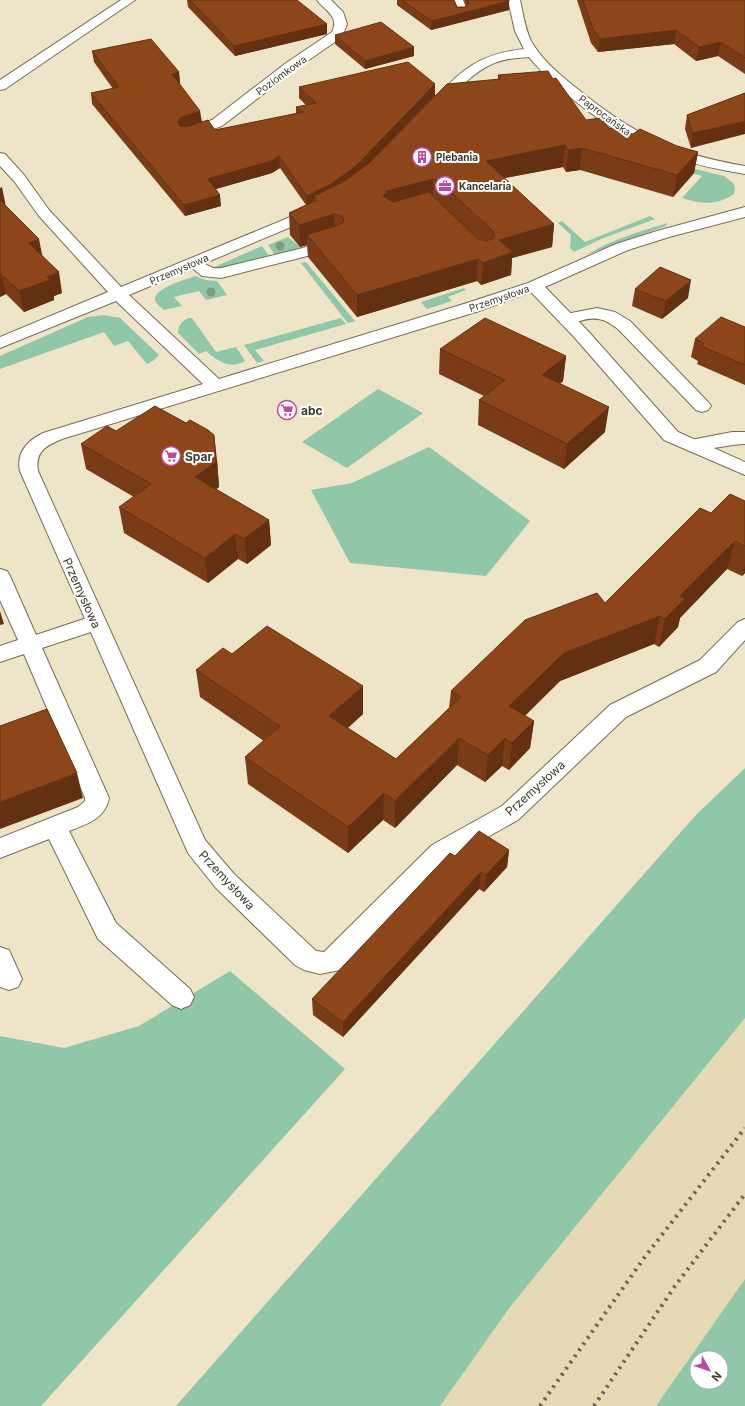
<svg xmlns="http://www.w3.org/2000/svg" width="745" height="1406" font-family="Inter,sans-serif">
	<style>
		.built { fill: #e6dab5 }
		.green { fill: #8fc7a8; fill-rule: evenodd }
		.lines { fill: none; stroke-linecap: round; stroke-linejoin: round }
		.service-casing { stroke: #766d54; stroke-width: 2 }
		.minor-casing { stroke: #766d54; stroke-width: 2 }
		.service { fill: #fff; fill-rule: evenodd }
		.minor { fill: #fff; fill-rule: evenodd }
		.rail { stroke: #6c6656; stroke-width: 4; stroke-dasharray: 2.5 5; stroke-linecap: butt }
		.tree { fill: #7d9d7f }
		.wall { fill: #793c16 }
		.shaded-wall { fill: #633112 }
		.building { fill: #8d461a; stroke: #633112; fill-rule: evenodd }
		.labels { text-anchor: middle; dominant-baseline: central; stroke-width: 4; stroke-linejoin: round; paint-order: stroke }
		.far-street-label { font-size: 10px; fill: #3d392e; stroke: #fff }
		.far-poi-label { font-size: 10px; font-weight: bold; fill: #3d392e; stroke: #fff; text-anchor: start }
		.poi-label { font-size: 12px; font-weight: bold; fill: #3d392e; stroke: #fff; text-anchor: start }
		.street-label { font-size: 12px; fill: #3d392e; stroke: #fff }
	</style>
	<rect width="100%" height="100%" fill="#eee4c7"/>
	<path class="built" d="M745 1018V1279L656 1406H440L510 1307Z"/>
	<g class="green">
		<path d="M640 158 687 167 724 176 733 183 735 188 734 194C716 206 701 204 682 198L702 176Z"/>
		<path d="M650 216 655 219 601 239 574 252 570 248 571 235 558 223 562 221 585 242Z"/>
		<path d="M668 223 666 226 586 255C611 240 640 231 668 223Z"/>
		<path d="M288 237 302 248 275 255 268 245Z"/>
		<path d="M262 246 269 256 219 270 212 268Z"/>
		<path d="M306 262 355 321 348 323 343 317 301 263Z"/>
		<path d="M195 276 206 280 217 281 227 295 206 300 199 291 174 297 182 306 164 310C161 307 156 304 155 300 154 288 185 280 195 276Z"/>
		<path d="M464 288 466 290 448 297 452 301 427 309 421 302Z"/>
		<path d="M104 315 120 318 159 355 154 360 147 364 128 341 114 346 104 332 0 369V356L88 317Z"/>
		<path d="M188 318H192L216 352 236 347 245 361C230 370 218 361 206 351L199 354 178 333C178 326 181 322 188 318Z"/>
		<path d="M341 318 346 324 255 350 264 361 257 363 244 345Z"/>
		<path d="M378 389 423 413 347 468 302 442Z"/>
		<path d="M429 447 530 521 486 576 350 563 311 490 352 483Z"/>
		<path d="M745 768V1018L510 1307 440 1406H176L695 816Z"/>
		<path d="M230 971 345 1069 41 1406H0V1036L64 1048 139 1026Z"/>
		<path d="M745 1279V1406H656ZM697 1358H721V1382H697Z"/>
	</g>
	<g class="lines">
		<g class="service-casing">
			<g id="service">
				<path d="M451 0H463L467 11 465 14H457Z"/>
				<path d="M335 237 341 239 343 242 341 245 315 254 221 278 202 276 186 263 188 260C199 257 202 263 211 267 214 269 218 268 221 268L303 248Z"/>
				<path d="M597 308 615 312 630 321 708 402 711 406 708 410 702 412 696 410 618 329C605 319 596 316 580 321 573 323 568 324 561 323L559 319 561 315Z"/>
				<path d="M732 432H745V444C727 444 701 453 686 449L684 445 686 441Z"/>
				<path d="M0 569 7 571 10 576 36 635 96 615 103 618 106 623 103 628 42 648 109 798C105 819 87 824 69 831L116 923 190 989 194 997 190 1005 181 1009 172 1005 98 939 49 839 0 858V838L78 807 85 801V798L24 654 0 662V646L18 640 0 600Z"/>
				<path d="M0 947 9 950 22 979 18 987 9 990 0 987Z"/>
			</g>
		</g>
		<g class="minor-casing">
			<g id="minor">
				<path d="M121 0H135L5 89 0 90V80Z"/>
				<path d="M317 0H331L343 12 347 24 342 37 296 69 222 126 192 136 187 137 182 136 180 133 182 130 212 120 286 63 332 32C340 16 324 10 317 0Z"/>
				<path d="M508 0H520C523 13 525 28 531 41 541 59 559 74 575 87 631 133 672 154 745 166V174C676 163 630 145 575 101 558 87 542 73 529 57 521 58 512 58 504 60 478 66 459 88 442 107L437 108 432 107 430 104C435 97 441 91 447 86 471 62 490 53 524 49L515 31Z"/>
				<path d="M0 153 5 154 24 175 49 210 121 287 312 208 317 206 322 208 325 211 322 214 129 295 219 379 467 303 528 283 616 244 657 231 745 207V217L669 237 628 250 545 287 587 330 678 432 745 462V475L664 440 575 338 531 292 479 311 62 439C45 446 35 452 38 471L205 840 234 874 316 951 324 952 432 845 502 806 610 705 700 660 738 622 745 619V640L716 672 626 717 518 820 448 859 340 970 320 974 304 970 295 965 216 888 188 853 20 471C16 453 27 441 43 433L203 384 116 301 0 348V337L108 292 39 216 14 181 0 166Z"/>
			</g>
		</g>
		<use href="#service" class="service"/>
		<use href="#minor" class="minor"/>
		<g class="rail">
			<path d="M540 1406 644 1258 745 1128"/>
			<path d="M594 1406 675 1286 745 1194"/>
		</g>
	</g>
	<g class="tree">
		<circle cx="280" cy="246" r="4.5"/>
		<circle cx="211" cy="292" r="4.5"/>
	</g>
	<g class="wall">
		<path d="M187 0H297L327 34 235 56 188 7Z"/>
		<path d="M397 0H454L457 7H465L466 6 464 0H509V10L431 30 397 5Z"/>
		<path d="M577 0H745V74L718 56 696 61 674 44 598 52 591 43Z"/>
		<path d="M335 35 414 56 365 69 335 44Z"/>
		<path d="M92 51 179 72 180 84 202 122 194 125 215 130 296 114V107L306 105 299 98V87L435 84V95L498 80V75L553 79 586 120 609 128 698 152 694 173 673 197 580 170 566 172 563 167 504 178 554 224 552 247 512 258 511 275 481 285 477 281 357 317 308 257 307 245 300 247 290 235 289 213 306 205 280 168 272 173 216 189 221 206 185 216 92 104 91 93 113 89 94 62Z"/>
		<path d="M745 93 691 148 685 129 687 115Z"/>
		<path d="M6 206 42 256 62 293 54 296V300L24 312 6 294 0 297Z"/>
		<path d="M635 289 688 298 662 319 632 306Z"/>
		<path d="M745 327V385L697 364 698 361 691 357 695 339Z"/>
		<path d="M440 349 566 356 563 381 560 384 605 432 564 469 478 425 479 400 484 396 439 374Z"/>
		<path d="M116 431 217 460 219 487 216 489 269 520 271 545 247 564 238 559 208 583 124 533 119 507 134 497 86 469 81 444Z"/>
		<path d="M745 501V573L742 576 727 569 680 618 678 627 659 647 654 644 560 681 525 716 534 721 530 748 509 770 502 766 485 782 457 765 395 828 383 820 348 853 248 784 245 757 264 741 200 697 196 670 232 654 363 714 348 728 396 759 449 708 451 691 605 603 711 513Z"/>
		<path d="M509 850 507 867 484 892 479 889 343 1037 313 1015 312 999 455 856Z"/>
	</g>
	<g class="shaded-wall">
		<path d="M509 1V10L431 30 432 21Z"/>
		<path d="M327 24V34L235 56 234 46Z"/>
		<path d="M676 30 674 44 598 52 600 39Z"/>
		<path d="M721 42 718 56 696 61 699 47Z"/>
		<path d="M414 47V56L365 69V61Z"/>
		<path d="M179 72 180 84 172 74Z"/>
		<path d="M435 84V95L356 178 317 200 314 196V204L307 208V196Z"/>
		<path d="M200 111 202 122 181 129 178 122 180 118Z"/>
		<path d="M745 121V134L691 148 693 133Z"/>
		<path d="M565 145 563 167 484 182 486 161Z"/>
		<path d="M582 148 580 170 566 172 568 150Z"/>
		<path d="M698 152 694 173 673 197 677 175Z"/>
		<path d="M279 156 280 168 272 173 209 191 208 179Z"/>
		<path d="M433 179V201L383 218V196L387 191Z"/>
		<path d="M2 187 6 207 0 209V188Z"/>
		<path d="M220 195 221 206 185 216 184 205Z"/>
		<path d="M334 214 335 236 307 235V245L300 247 299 225Z"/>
		<path d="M554 224 552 247 512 258 511 275 481 285 483 263 499 240Z"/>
		<path d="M39 239 43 259 29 243Z"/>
		<path d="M478 259 477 281 357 317V295Z"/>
		<path d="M59 272 62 293 54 296V300L24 312 19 291 47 277Z"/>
		<path d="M0 274H1L6 294 0 297Z"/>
		<path d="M691 280 688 298 662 319 666 301Z"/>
		<path d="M566 356 563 381 539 400 542 375Z"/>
		<path d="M609 407 605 432 564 469 567 444Z"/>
		<path d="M214 435 217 460 219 487 198 502 195 477Z"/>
		<path d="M269 520 271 545 247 564 244 539Z"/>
		<path d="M235 534 238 559 208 583 205 558Z"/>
		<path d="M735 541 727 569 680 618 678 627 659 647 665 619 680 596Z"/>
		<path d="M745 565V573L742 576Z"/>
		<path d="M0 611 4 624 0 625Z"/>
		<path d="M660 616 654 644 560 681 506 734 509 706 564 653Z"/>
		<path d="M363 686V714L330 743 329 716Z"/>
		<path d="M534 721 530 748 509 770 512 743Z"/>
		<path d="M459 738 457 765 395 828V801Z"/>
		<path d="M505 738 502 766 485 782 488 755Z"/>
		<path d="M77 773 83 798 0 829V802Z"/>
		<path d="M384 793 383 820 348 853V827Z"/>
		<path d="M509 850 507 867 484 892 486 875Z"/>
		<path d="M481 872 479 889 343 1037V1022Z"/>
	</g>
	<g class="building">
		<path d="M190 0H297L327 24 234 46Z"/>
		<path d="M402 0H454L457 7H465L469 3 468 0H509V1L432 21Z"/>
		<path d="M583 0H745V58L721 42 699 47 676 30 600 39 593 29Z"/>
		<path d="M381 22 414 47 365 61 335 35Z"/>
		<path d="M151 39 179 72 172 74 200 111 180 118 178 122 180 126 186 127 208 120 215 130 303 112 296 107 316 103 299 87 408 62 435 84 356 166 331 184 307 196 279 156 271 161 208 179 220 195 184 205 91 93 119 87 92 51Z"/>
		<path d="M548 71 553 79 556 78 586 120 601 118 609 128 633 134 640 129 677 146 698 152 677 175 582 148 568 150 565 145 486 161 554 224 499 240 513 252 483 263 478 259 357 295 307 235 341 224 344 221 342 216 334 214 299 225 289 213 317 200 314 196 343 182 368 164 447 84 500 79 498 75ZM433 179 439 181 493 231 495 236 492 239 486 241 478 239 429 192 393 202 383 196 387 191Z"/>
		<path d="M745 93V121L693 133 687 115Z"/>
		<path d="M0 200 39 239 29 243 59 272 47 277 50 280 19 291 1 274H0Z"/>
		<path d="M660 267 691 280 666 301 635 289Z"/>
		<path d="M721 317 745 327V365L701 346 704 343 695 339Z"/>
		<path d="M485 318 566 356 542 375 609 407 567 444 479 400 505 380 440 349Z"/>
		<path d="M155 406 186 423 190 420 208 430 214 435 216 462 195 477 269 520 244 539 235 534 205 558 119 507 151 484 81 444 107 426 116 431Z"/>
		<path d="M730 494 745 501V546L735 541 680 596 685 599 665 619 660 616 564 653 509 706 534 721 512 743 505 738 488 755 459 738 395 801 384 793 348 827 245 757 280 726 196 670 223 648 232 654 267 626 363 686 329 716 396 759 461 697 451 691 525 620 597 593 605 603 700 508 711 513Z"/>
		<path d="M47 709 77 773 0 802V726Z"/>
		<path d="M479 831 509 850 486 875 481 872 343 1022 312 999 450 853 455 856Z"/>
	</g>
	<defs>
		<g id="building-ring" transform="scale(1)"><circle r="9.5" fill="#fff" stroke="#bd49a2" stroke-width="1.5"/><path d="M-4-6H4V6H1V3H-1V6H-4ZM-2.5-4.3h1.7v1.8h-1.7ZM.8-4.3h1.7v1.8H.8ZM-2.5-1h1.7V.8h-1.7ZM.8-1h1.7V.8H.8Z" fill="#bd49a2"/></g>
		<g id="office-ring" transform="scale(1)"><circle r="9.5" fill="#fff" stroke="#bd49a2" stroke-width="1.5"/><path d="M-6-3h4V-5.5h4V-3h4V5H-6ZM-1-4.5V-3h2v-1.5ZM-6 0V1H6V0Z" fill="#bd49a2"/></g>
		<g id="supermarket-ring" transform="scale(1)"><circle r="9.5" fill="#fff" stroke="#bd49a2" stroke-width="1.5"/><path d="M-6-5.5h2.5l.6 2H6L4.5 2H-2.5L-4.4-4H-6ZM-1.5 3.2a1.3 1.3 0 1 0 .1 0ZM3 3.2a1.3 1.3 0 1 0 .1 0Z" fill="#bd49a2"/></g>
	</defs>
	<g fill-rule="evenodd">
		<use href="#building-ring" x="422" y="157"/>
		<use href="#office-ring" x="445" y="186"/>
		<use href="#supermarket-ring" x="287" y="410"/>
		<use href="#supermarket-ring" x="171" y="456"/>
	</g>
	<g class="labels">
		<g class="far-street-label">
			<text transform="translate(281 75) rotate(-36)">Poziomkowa</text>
			<text transform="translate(605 115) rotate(36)">Paprocańska</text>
			<text transform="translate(179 269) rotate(-23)">Przemysłowa</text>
			<text transform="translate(499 298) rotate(-19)">Przemysłowa</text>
		</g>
		<g class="far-poi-label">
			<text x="436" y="157">Plebania</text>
			<text x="459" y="186">Kancelaria</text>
		</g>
		<g class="poi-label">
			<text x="301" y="410">abc</text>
			<text x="185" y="456">Spar</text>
		</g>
		<g class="street-label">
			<text transform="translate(82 593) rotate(66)">Przemysłowa</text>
			<text transform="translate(535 788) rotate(-42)">Przemysłowa</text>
			<text transform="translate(227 880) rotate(47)">Przemysłowa</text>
		</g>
	</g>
	<g transform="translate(709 1370) rotate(130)"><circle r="19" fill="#ffffff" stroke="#b1b0ab"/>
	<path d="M0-3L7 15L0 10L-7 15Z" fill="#bd49a2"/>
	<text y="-6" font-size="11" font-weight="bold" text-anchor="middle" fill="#3d392e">N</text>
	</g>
</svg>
